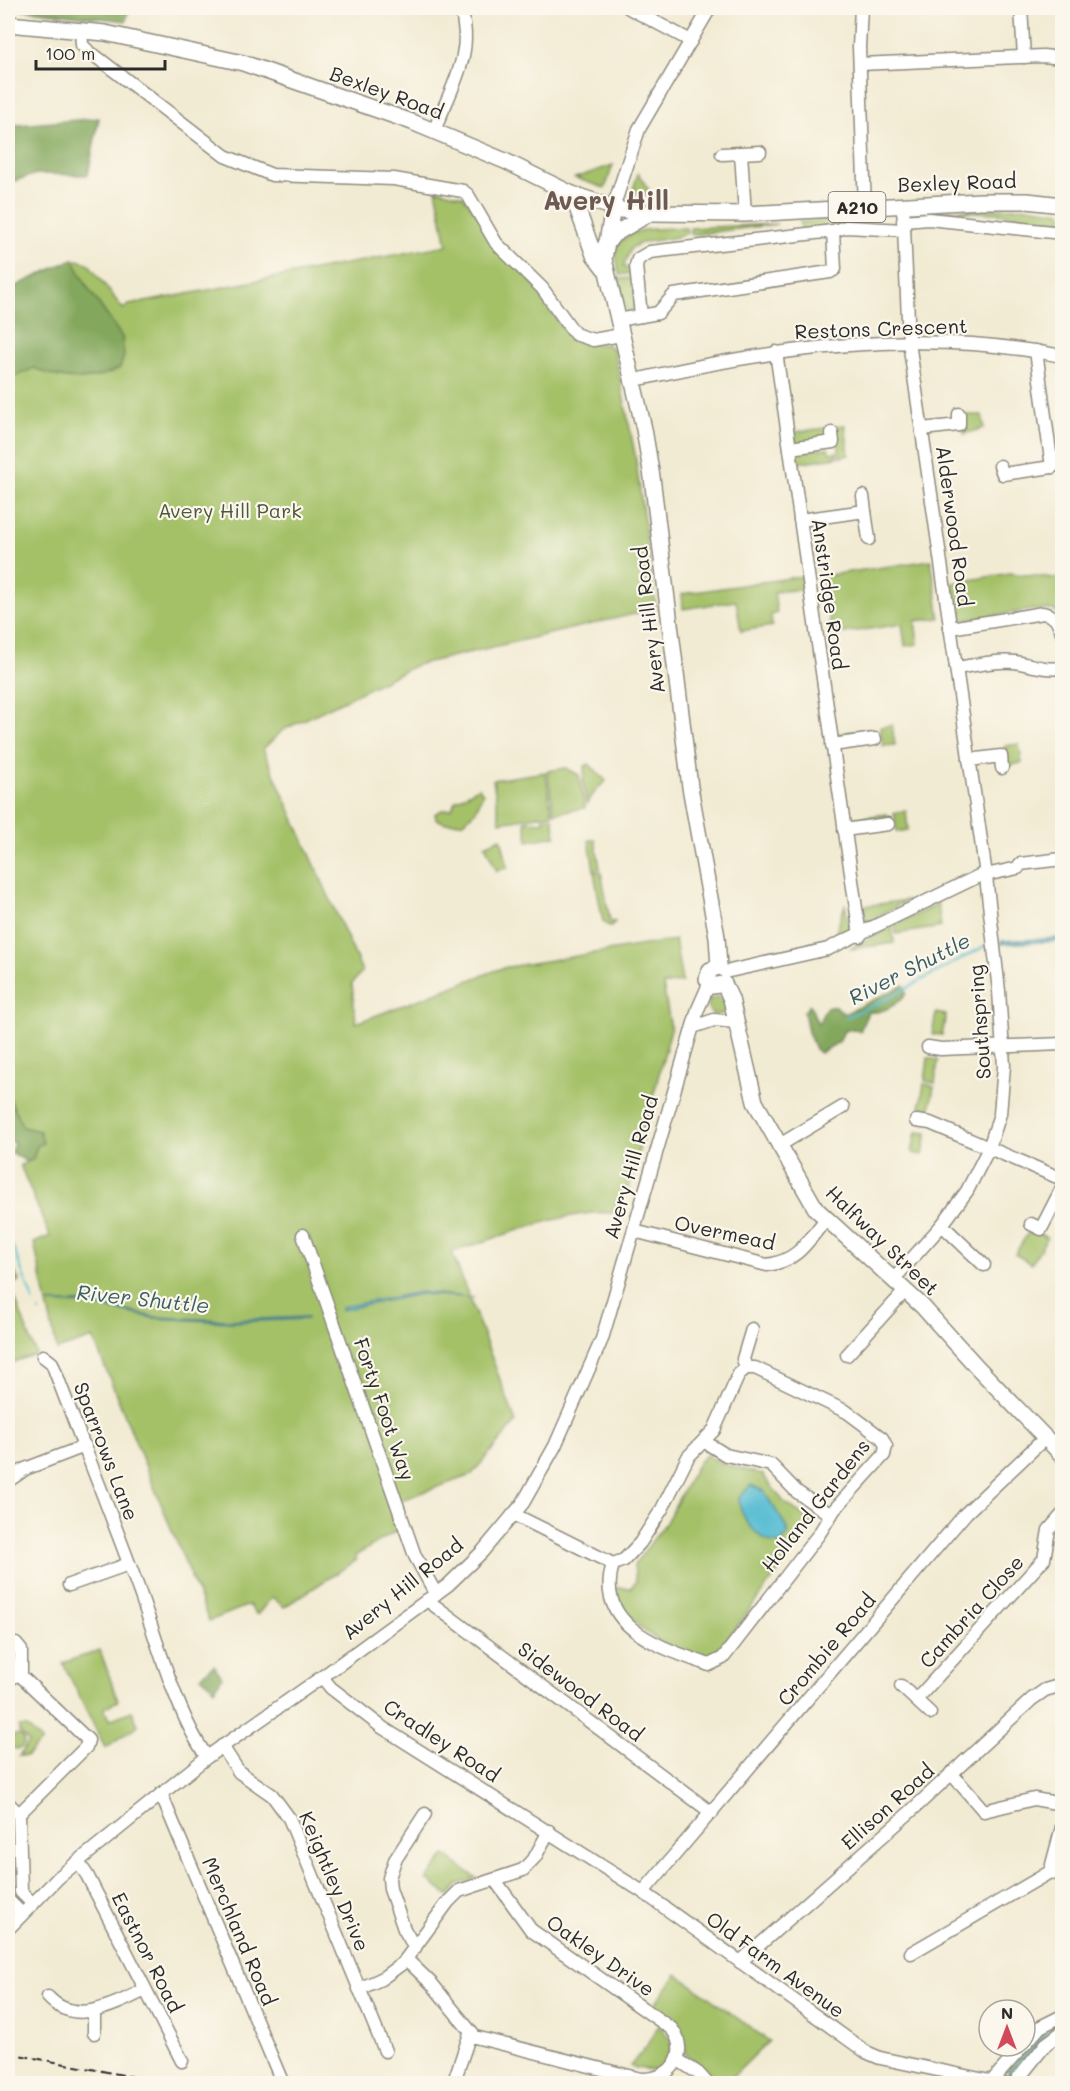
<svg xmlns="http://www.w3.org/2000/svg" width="1070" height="2091" font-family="Mali,sans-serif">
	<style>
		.green { fill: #a4c168; stroke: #68764a; stroke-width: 1.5 }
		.forest { fill: #83a75c; stroke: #576944; stroke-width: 1.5 }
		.water { fill: #54bcd2; stroke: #40747e; stroke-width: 1.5 }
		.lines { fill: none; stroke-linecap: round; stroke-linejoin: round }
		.stream { stroke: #54bcd2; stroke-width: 2 }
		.minor-casing { stroke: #8e8b7f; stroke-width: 15 }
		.major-casing { stroke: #8e8b7f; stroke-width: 18 }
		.minor { stroke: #fff; stroke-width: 12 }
		.major { stroke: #fff; stroke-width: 15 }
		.rail { stroke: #2b2b2b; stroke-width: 2; stroke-dasharray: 9 4.5; stroke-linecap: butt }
		.labels { text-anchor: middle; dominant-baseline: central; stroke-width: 4.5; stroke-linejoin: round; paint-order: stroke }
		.shield { fill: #fbf7ec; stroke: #696865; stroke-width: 1.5 }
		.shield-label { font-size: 18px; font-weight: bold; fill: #2b2b2b }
		.street-label { font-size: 20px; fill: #2b2b2b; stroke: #fbf7ec }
		.park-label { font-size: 20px; fill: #4f583d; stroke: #fbf7ec }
		.water-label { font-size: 21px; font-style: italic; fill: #395e65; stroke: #fbf7ec }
		.district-label { font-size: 26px; font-weight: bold; fill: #6d5a55; stroke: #fbf7ec }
	</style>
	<rect width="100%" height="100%" fill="#fbf7ec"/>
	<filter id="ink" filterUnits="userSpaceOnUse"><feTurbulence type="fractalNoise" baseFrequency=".0167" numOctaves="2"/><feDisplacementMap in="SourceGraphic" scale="12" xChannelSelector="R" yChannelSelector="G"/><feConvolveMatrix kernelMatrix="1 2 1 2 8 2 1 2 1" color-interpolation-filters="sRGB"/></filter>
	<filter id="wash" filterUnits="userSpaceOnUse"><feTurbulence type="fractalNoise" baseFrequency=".008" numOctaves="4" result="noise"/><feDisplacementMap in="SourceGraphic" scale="24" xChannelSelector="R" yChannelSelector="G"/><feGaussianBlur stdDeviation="1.35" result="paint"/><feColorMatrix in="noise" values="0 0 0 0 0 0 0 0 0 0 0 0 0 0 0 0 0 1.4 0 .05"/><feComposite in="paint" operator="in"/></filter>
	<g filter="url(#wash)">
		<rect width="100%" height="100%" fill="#f2ebd3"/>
		<g class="green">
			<path d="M613 165 605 188 575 178Z"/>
			<path d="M638 173 652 195 632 193Z"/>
			<path d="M436 189 463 196 537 289 566 334 588 343 609 345 610 348 614 349 635 454 656 609 416 665 283 730 263 749 362 971 352 984 356 1023 502 968 675 940 682 982 663 985 671 1029 629 1187 613 1213C570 1208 495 1239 452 1252L516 1422 471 1475 393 1503 401 1528 355 1556 357 1560 284 1607 272 1597 257 1615 249 1605 209 1621 93 1338 57 1350 34 1243 50 1236 20 1165 30 1161 8 1109V290L73 259 88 263 123 309 129 305 447 245Z"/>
			<path d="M1028 207 1062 212V222L998 213 929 211Z"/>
			<path d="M855 219 856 225 801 230 800 222Z"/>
			<path d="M777 224 691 235 690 228Z"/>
			<path d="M686 228 687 233C669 243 648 237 631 248L624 266 634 273 619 275 615 249C628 224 662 229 686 228Z"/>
			<path d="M634 278 635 307 627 313 619 279Z"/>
			<path d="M961 415H982L984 428 964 434Z"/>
			<path d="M845 425 849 455 840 457 836 426Z"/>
			<path d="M834 427V431L827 439 795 444 794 432Z"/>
			<path d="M828 448 830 453 837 452V457L798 463 796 451Z"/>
			<path d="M931 560 940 618 915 621 918 644 905 646 902 624 832 635 823 576Z"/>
			<path d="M1010 573 1062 579V619L1054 610H1032L959 621 952 583Z"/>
			<path d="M803 576V589L774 592 777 613 771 615 772 626 741 631 736 601 683 609 682 594Z"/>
			<path d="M892 725 895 745 883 746 880 727Z"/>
			<path d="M873 729V733L840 739 837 734Z"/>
			<path d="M1019 744 1022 763 1008 765 1005 746Z"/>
			<path d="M589 764 606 781 596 790 587 804 583 781 585 766Z"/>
			<path d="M566 768 579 775 585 808 554 813 547 771Z"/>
			<path d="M545 772 552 814 500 822 493 780Z"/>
			<path d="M479 787 483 794 476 810 464 822 445 823 436 819 435 814 442 810 452 809 455 801Z"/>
			<path d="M906 811 908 830 897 832 894 813Z"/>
			<path d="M887 814 886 819 854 824 851 819Z"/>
			<path d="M553 817 556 836 528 841 525 821 544 822 543 818Z"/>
			<path d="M501 838 508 867 497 871 485 845Z"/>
			<path d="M595 839 600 868 594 870 589 840Z"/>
			<path d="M601 871 610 921 615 922 611 927 603 922 594 872Z"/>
			<path d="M908 900 868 922 864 916V906Z"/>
			<path d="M938 904 941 927 896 934 895 925Z"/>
			<path d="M845 905 850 929 834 938Z"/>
			<path d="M892 927 894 943 850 949Z"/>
			<circle cx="717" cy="1006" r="9"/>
			<path d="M936 1013 946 1015 942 1035 932 1034Z"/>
			<path d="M928 1058 938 1060 935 1083 925 1081Z"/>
			<path d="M924 1084 934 1086 930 1109 920 1107Z"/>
			<path d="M916 1132 927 1133 923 1155 912 1153Z"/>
			<path d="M1031 1228 1047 1238 1031 1264 1015 1254Z"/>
			<path d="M8 1256 19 1281 10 1285 36 1354 8 1364Z"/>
			<path d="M706 1455 723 1464 762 1474 784 1502 815 1523 716 1654C675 1659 626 1628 614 1588H630L636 1582 634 1565 665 1524 698 1463Z"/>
			<path d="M100 1650 118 1701 104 1708 109 1720 132 1711 138 1725 105 1748 63 1663Z"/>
			<path d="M19 1727H27L41 1741 27 1756H19L29 1742 19 1732Z"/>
			<circle cx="17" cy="1742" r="7"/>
			<path d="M445 1855 476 1878 459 1884 448 1896 427 1879Z"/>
			<path d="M677 1974 769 2041 726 2083H715L686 2054 683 2035 675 2021 653 2006Z"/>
			<path d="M658 2025 671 2039 669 2060C659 2074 644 2070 630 2066L648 2044Z"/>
		</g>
		<g class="forest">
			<path d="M129 8 126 21 8 8Z"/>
			<path d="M99 118 88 175 36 174 8 183V123L19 125Z"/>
			<path d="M73 259 88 288 122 337 124 356 120 368C91 383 64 382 34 368L8 380V290Z"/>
			<path d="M904 985 906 994C896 1005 884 1014 868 1012L860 1031 854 1029 844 1031 839 1042 820 1053 815 1049 808 1032 804 1012 810 1005 818 1024 826 1008 836 1006 844 1014Z"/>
			<path d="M8 1095 23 1127 40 1131 43 1143 37 1146 33 1159 25 1161 11 1152 14 1143 8 1140Z"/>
			<path d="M214 1665 222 1677 215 1689 201 1676Z"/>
			<path d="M1039 2034 1048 2035V2038L1013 2076H1010L1007 2071Z"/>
		</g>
		<g class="water">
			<path d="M1062 938V941L1001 944V941Z"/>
			<path d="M420 1292 474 1298 420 1294 341 1310V1307Z"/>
			<path d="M49 1303H93L154 1317 229 1320 307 1317V1319L231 1322 153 1318 92 1305Z"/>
			<path d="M751 1485 764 1491C770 1504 788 1524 788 1535L780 1544C758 1542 739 1518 739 1497Z"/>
		</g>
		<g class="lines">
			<g class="stream">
				<path d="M846 1017 877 1004 985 946"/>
				<path d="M8 1234 34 1303"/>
				<path d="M39 1311V1312"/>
				<path d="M1008 2074 1046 2033 1062 2024"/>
			</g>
		</g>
	</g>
	<g filter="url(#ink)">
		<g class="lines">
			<g class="minor-casing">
				<g id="minor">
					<path d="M629 8 691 41"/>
					<path d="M861 8 859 47 865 207"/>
					<path d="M1021 8 1024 57"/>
					<path d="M81 30 82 45 88 51"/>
					<path d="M94 55 225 156 272 175 394 179 463 191 468 195 496 243 542 288 575 334 593 340 621 335"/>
					<path d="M860 64 1043 56 1062 58"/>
					<path d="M434 131C450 90 476 52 460 8"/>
					<path d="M741 153 760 152"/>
					<path d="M722 154 741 153 745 214"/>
					<path d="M613 208 639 129 710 8"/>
					<path d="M903 221 929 219 1062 233"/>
					<path d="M641 316 658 313 674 295 830 272 835 269 833 231"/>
					<path d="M618 320 641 316 636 266 638 259 650 252 833 231 846 227 904 230"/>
					<path d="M1036 351 1052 467"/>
					<path d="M776 352 860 936"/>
					<path d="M631 381C773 348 918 327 1062 356"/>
					<path d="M922 429 959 425V414"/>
					<path d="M790 448 833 442 832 433"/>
					<path d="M1000 466 1003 474 1052 467 1058 458 1062 457"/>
					<path d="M863 496 865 511"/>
					<path d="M800 520 865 511 869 539"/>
					<path d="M950 628 1043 613C1055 616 1059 621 1062 633"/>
					<path d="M956 668C975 665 996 660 1015 662 1032 665 1044 670 1062 668"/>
					<path d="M832 745 875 739"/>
					<path d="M969 760 1001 756 1002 768"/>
					<path d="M844 830 888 824"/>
					<path d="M725 972 828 949 985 873 990 874 1018 868 1020 864 1062 859"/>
					<path d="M693 1027 714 1020 736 1022"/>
					<path d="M928 1047 941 1049 1062 1044"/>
					<path d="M916 1121 930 1123 1062 1179"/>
					<path d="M778 1146 843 1107"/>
					<path d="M1031 1224 1041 1229 1062 1188"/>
					<path d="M942 1225 984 1265"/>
					<path d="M634 1231 767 1265C798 1261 807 1242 826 1219"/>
					<path d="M303 1235 415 1556 436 1594"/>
					<path d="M893 1280 942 1225 967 1191 989 1148 1000 1114 1004 1066 999 991 985 868 909 342 903 205"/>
					<path d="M847 1355 905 1291"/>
					<path d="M43 1356 52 1363C81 1440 112 1516 140 1593 157 1641 178 1717 207 1757"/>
					<path d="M746 1368 743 1359 752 1329"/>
					<path d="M705 1442 726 1455 771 1465 797 1492 831 1515"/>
					<path d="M8 1481 25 1469 85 1446"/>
					<path d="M513 1514 613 1564 624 1560 640 1543 662 1509 688 1457 714 1430 739 1374 746 1368H755L847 1412 882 1438 886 1446 884 1455 834 1510 819 1534 723 1658 709 1665C664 1648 593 1628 613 1564"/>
					<path d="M69 1585 129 1564"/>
					<path d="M427 1600 712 1813"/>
					<path d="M11 1677 8 1655 11 1645 16 1644 21 1650V1676"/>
					<path d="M322 1677 331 1688 383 1728 643 1892 866 2052 880 2058 1004 2084"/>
					<path d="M8 1681 16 1675 21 1676 88 1740 86 1747 19 1814"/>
					<path d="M901 1686 916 1700"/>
					<path d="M930 1713 916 1700 1044 1559 1049 1530 1062 1515"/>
					<path d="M222 1746 239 1772 272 1795 289 1818 385 2051"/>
					<path d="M951 1773 984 1811 1034 1799 1062 1804"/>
					<path d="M161 1794 283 2084"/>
					<path d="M8 1803 19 1814 21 1892 33 1904"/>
					<path d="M78 1862 87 1875 182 2061"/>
					<path d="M1050 1872 1062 1875"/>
					<path d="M643 1892 966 1513 1045 1438"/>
					<path d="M8 1900 22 1914"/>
					<path d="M8 1929 59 1877 207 1757 322 1677 448 1585 482 1552 523 1503 555 1446 602 1339 698 1009 709 984"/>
					<path d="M415 1948 404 1929 390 1889 389 1878 395 1860 425 1814"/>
					<path d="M911 1953 1050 1872 1062 1827"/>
					<path d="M406 1959 432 1984 475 2037 641 2079C669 2081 691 2055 672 2029L531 1930 495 1880"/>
					<path d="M740 1962 910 1812 1032 1699 1045 1690 1062 1685"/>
					<path d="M359 1989 381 1979 403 1963 448 1902 459 1891 523 1870 535 1857 549 1831"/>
					<path d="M48 1997C75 2027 116 2004 145 1990"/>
					<path d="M94 2011V2033"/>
					<path d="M1025 2044 1040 2027 1062 2016"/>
					<path d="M678 2060 698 2073 708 2084"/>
					<path d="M992 2081 1023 2046"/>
					<path d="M453 2084 470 2034"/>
					<path d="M1014 2084 1046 2044 1062 2032"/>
				</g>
			</g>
			<g class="major-casing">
				<g id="major">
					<path d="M8 24 105 33 243 63 412 122 505 161 572 194 621 210 650 213 745 214 981 201H1027L1062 205"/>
					<path d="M572 194 594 255 604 268"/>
					<path d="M613 208 604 259 644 429 652 477 690 787 717 937 719 967"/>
					<path d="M605 246 613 235 650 213"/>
					<path d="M719 967 710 970 707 979 712 986 724 984"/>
					<path d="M724 984 731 999 755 1102 816 1209 922 1306 978 1368 1062 1455"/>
				</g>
			</g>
			<use href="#minor" class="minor"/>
			<use href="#major" class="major"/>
			<path class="rail" d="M8 2053 170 2084"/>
		</g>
	</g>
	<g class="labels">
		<rect class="shield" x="828.5" y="192" width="57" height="30" rx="4.5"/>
		<g class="shield-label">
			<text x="857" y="207">A210</text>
		</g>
		<g class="street-label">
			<text transform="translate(387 92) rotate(20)">Bexley Road</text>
			<text transform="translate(957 182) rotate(-2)">Bexley Road</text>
			<text transform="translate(881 328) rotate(-2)">Restons Crescent</text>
			<text transform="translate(955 526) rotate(82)">Alderwood Road</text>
			<text transform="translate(830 594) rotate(82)">Anstridge Road</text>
			<text transform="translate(648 620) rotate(-97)">Avery Hill Road</text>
			<text transform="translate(979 1022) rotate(-94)">Southspring</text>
			<text transform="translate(630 1167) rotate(-74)">Avery Hill Road</text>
			<text transform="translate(725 1232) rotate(12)">Overmead</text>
			<text transform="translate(883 1240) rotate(44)">Halfway Street</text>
			<text transform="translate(385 1409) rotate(71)">Forty Foot Way</text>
			<text transform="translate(107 1451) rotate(69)">Sparrows Lane</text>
			<text transform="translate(815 1505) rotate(-52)">Holland Gardens</text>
			<text transform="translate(402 1588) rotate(-39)">Avery Hill Road</text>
			<text transform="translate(971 1611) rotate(-48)">Cambria Close</text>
			<text transform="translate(826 1649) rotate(-50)">Crombie Road</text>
			<text transform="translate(581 1691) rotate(37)">Sidewood Road</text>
			<text transform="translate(442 1740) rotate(33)">Cradley Road</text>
			<text transform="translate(887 1806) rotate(-42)">Ellison Road</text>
			<text transform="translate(335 1881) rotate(67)">Keightley Drive</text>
			<text transform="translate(240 1931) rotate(67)">Merchland Road</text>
			<text transform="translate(148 1952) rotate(63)">Eastnor Road</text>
			<text transform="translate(601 1955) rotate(35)">Oakley Drive</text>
			<text transform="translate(776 1964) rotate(36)">Old Farm Avenue</text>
		</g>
		<g class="park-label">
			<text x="230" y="510">Avery Hill Park</text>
		</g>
		<g class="water-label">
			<text transform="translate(909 968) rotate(-27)">River Shuttle</text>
			<text transform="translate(143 1298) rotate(6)">River Shuttle</text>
		</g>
		<g class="district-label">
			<text x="606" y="200">Avery Hill</text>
		</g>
	</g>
	<rect width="1070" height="2091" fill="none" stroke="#fbf7ec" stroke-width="30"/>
	<g transform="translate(1007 2028)"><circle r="28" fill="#fbf7ec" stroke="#a8a59f" stroke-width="1.5"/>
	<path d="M0-4.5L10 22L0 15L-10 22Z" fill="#d1495b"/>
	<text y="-9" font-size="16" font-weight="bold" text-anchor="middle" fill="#2b2b2b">N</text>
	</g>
	<path d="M36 60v9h129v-9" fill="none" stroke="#2b2b2b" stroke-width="3"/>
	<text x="45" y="60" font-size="18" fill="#2b2b2b" stroke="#fbf7ec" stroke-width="4.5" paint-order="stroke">100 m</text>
</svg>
